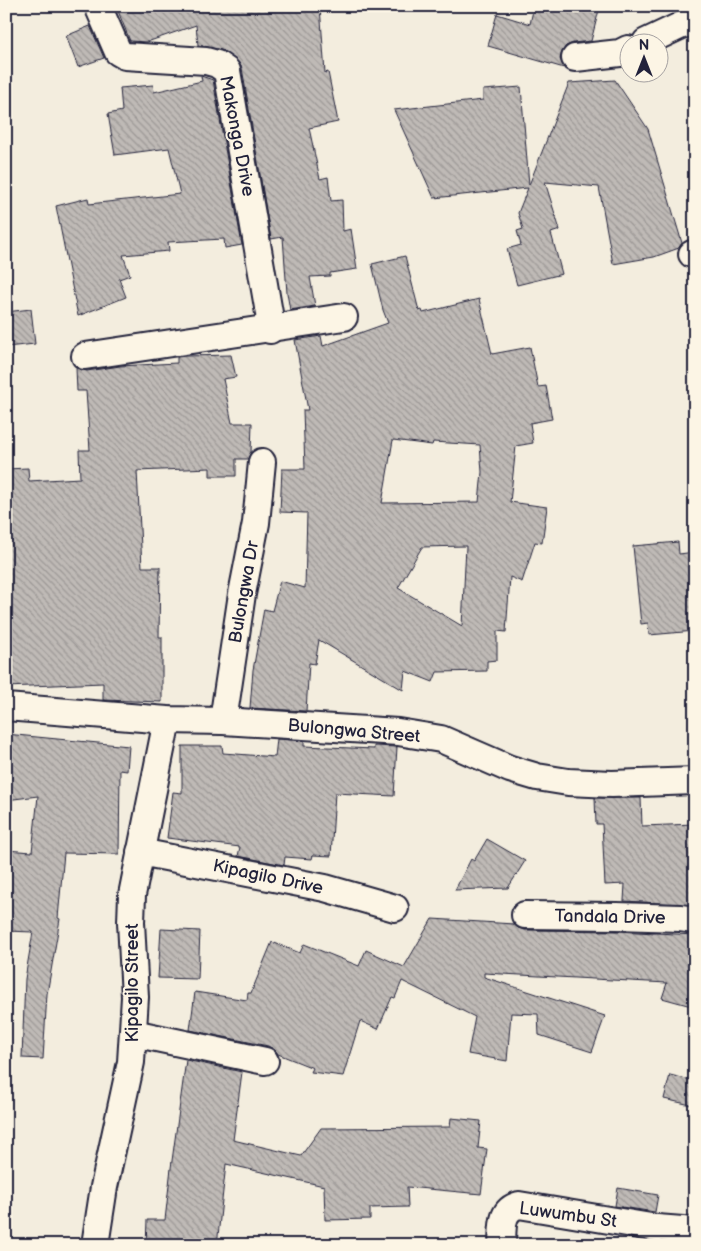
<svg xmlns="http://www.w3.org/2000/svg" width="701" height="1251" font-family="'Balsamiq Sans',sans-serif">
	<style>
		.building { fill: url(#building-back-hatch); stroke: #22223b; fill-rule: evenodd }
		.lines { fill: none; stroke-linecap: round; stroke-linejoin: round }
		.street-casing { stroke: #22223b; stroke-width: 30 }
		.street { stroke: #fcf5e5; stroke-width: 26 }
		.labels { text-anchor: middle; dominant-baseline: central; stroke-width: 4; stroke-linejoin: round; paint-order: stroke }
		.street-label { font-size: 18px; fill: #22223b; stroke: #fcf5e5 }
	</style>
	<defs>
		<pattern id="building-back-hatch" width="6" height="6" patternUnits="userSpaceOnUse" patternTransform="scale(1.25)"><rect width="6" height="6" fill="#bfbab6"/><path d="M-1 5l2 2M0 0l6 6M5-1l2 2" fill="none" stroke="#9b9795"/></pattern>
	</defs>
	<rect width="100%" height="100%" fill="#f3edde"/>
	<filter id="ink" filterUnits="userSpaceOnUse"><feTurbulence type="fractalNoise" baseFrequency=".02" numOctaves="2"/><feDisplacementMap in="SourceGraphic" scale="10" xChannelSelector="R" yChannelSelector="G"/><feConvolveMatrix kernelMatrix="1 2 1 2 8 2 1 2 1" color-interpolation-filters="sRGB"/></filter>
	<g filter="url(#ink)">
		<g class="building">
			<path d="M116 6H283V10L320 7 325 73 328 72 338 122 309 128 320 179 328 177 331 201 342 200 343 231 351 229 357 269 330 273V276L310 277 315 306 290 310 287 293 283 237 271 239 242 68 239 63 221 50 198 45 196 25 147 42 130 41Z"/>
			<path d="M534 6H600L591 41 573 43 566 46 562 52 560 59 564 68 488 46 497 14 530 24Z"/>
			<path d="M90 26 104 58 78 67 66 36Z"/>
			<path d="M201 76 213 80 242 245 225 248 224 239 168 242 169 251 123 255 130 275 119 279 126 297 78 316 56 206 88 198 89 204 180 194 169 148 115 155 108 114 122 111 120 88 153 85 154 92 202 81Z"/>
			<path d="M615 80 648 129 682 243 679 248 654 257 613 264 599 187 545 182 560 230 551 233 562 274 517 285 507 249 521 245 517 231 523 229 518 213 528 188 434 198 394 110 483 100V90L521 87 529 185 569 83Z"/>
			<path d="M405 256 419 311 422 310 423 313 479 299 492 354 530 347 538 387 546 386 552 419 530 423 533 443 516 446 510 502 547 507 542 543 535 542 522 582 510 577 506 632 497 631V660L487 661V671L437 672 433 682 405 671 403 690 319 640 315 664 309 663 306 711 250 708 253 670 264 609 272 611 280 581 305 588 307 513 280 512 282 469H305L303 410H308L295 340 321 336 323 346 388 323 383 310 372 264ZM393 440 432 445 433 442 480 445 482 472 479 502 382 503ZM466 546 462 626 398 588 422 547Z"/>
			<path d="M31 309 35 344 6 347V312Z"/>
			<path d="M231 355 236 377 223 379 232 423H252L251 452 248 459H236V476H210V468L137 471 142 567H160L159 637H162V702L103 700V683L6 687V469L28 468 29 481 80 478 79 450H90L86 391H77L76 368 87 371 120 366 177 363V357L186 356Z"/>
			<path d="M678 542 679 554 695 552V631L649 635 648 623 641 624 633 546Z"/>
			<path d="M6 734 129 746 127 771 120 770 119 854 64 853 58 918 60 919 47 994 43 1059 22 1058 25 979 33 932 6 931V850L32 852 38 796 6 800Z"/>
			<path d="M277 739 304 741V746L374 749V746L397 747 394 796 335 793 331 856 313 855 312 859 285 857 284 865 238 856 240 847 167 838 173 792 182 793V746H222L223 753 275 757Z"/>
			<path d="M595 798H641L642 826 695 824V905L624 901 625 884 605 885 602 824H596Z"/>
			<path d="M487 839 525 861 508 888 455 890 471 859 474 861Z"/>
			<path d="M432 919 514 924 518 928 525 930 617 931 695 935V1007L662 998 667 983 484 973V977L605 1016 592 1052 539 1035 538 1014 511 1013 507 1061 468 1054 475 1017 402 981 395 998 392 997 378 1029 360 1021 343 1076 311 1072 313 1068 278 1054 275 1050 268 1046 190 1030 195 992 247 1000 248 993H251L272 942 300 953 304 944 359 966 366 950 404 967Z"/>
			<path d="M161 929 200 931 198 979 158 978Z"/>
			<path d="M186 1060 242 1072 233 1140 301 1156 321 1128 450 1127 451 1118 481 1121 478 1148 487 1149 481 1194 407 1187 408 1207 370 1208V1219L325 1220 324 1186 226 1164 217 1245H146L147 1220H165L171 1168Z"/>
			<path d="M670 1075 695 1081V1090L691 1105 664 1099Z"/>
			<path d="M618 1188 658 1195 655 1212 615 1206Z"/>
		</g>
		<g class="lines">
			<g class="street-casing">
				<g id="street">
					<path d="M98 6 118 52 125 56 206 61 217 64 227 71 269 313 270 330"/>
					<path d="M646 42 682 25 695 22"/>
					<path d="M575 58 620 53 628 49"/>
					<path d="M692 254H695"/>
					<path d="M85 356 344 317"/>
					<path d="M6 707 167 720 223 721 398 732 441 739 510 769 537 777 568 782 612 784 695 781"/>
					<path d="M223 721 242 594 256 523 262 462"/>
					<path d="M140 852 325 888 395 908"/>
					<path d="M525 915 617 916 680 918 695 920"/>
					<path d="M133 1033 265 1061"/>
					<path d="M95 1245 104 1187 131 1062 135 997 131 922 132 895 167 720"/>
					<path d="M502 1245C503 1228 500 1210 519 1205L657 1228 695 1231"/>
				</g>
			</g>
			<use href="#street" class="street"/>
		</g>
	</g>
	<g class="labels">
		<g class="street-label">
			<text transform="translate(237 136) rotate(79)">Makonga Drive</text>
			<text transform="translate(244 592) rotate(-80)">Bulongwa Dr</text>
			<text transform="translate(354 731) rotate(5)">Bulongwa Street</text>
			<text transform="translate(268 877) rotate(12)">Kipagilo Drive</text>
			<text transform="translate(610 917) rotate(1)">Tandala Drive</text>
			<text transform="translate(132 983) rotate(-90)">Kipagilo Street</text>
			<text transform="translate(568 1215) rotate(8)">Luwumbu St</text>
		</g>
	</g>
	<rect width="701" height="1251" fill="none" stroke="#fcf5e5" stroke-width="25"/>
	<rect x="12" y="12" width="676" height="1226" fill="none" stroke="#22223b" stroke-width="2" filter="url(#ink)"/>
	<g transform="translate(644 58)"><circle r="24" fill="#fcf5e5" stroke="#a5a1a1"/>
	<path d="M0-4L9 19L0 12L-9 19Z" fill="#22223b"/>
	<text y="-8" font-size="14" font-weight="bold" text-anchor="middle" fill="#22223b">N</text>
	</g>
</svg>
